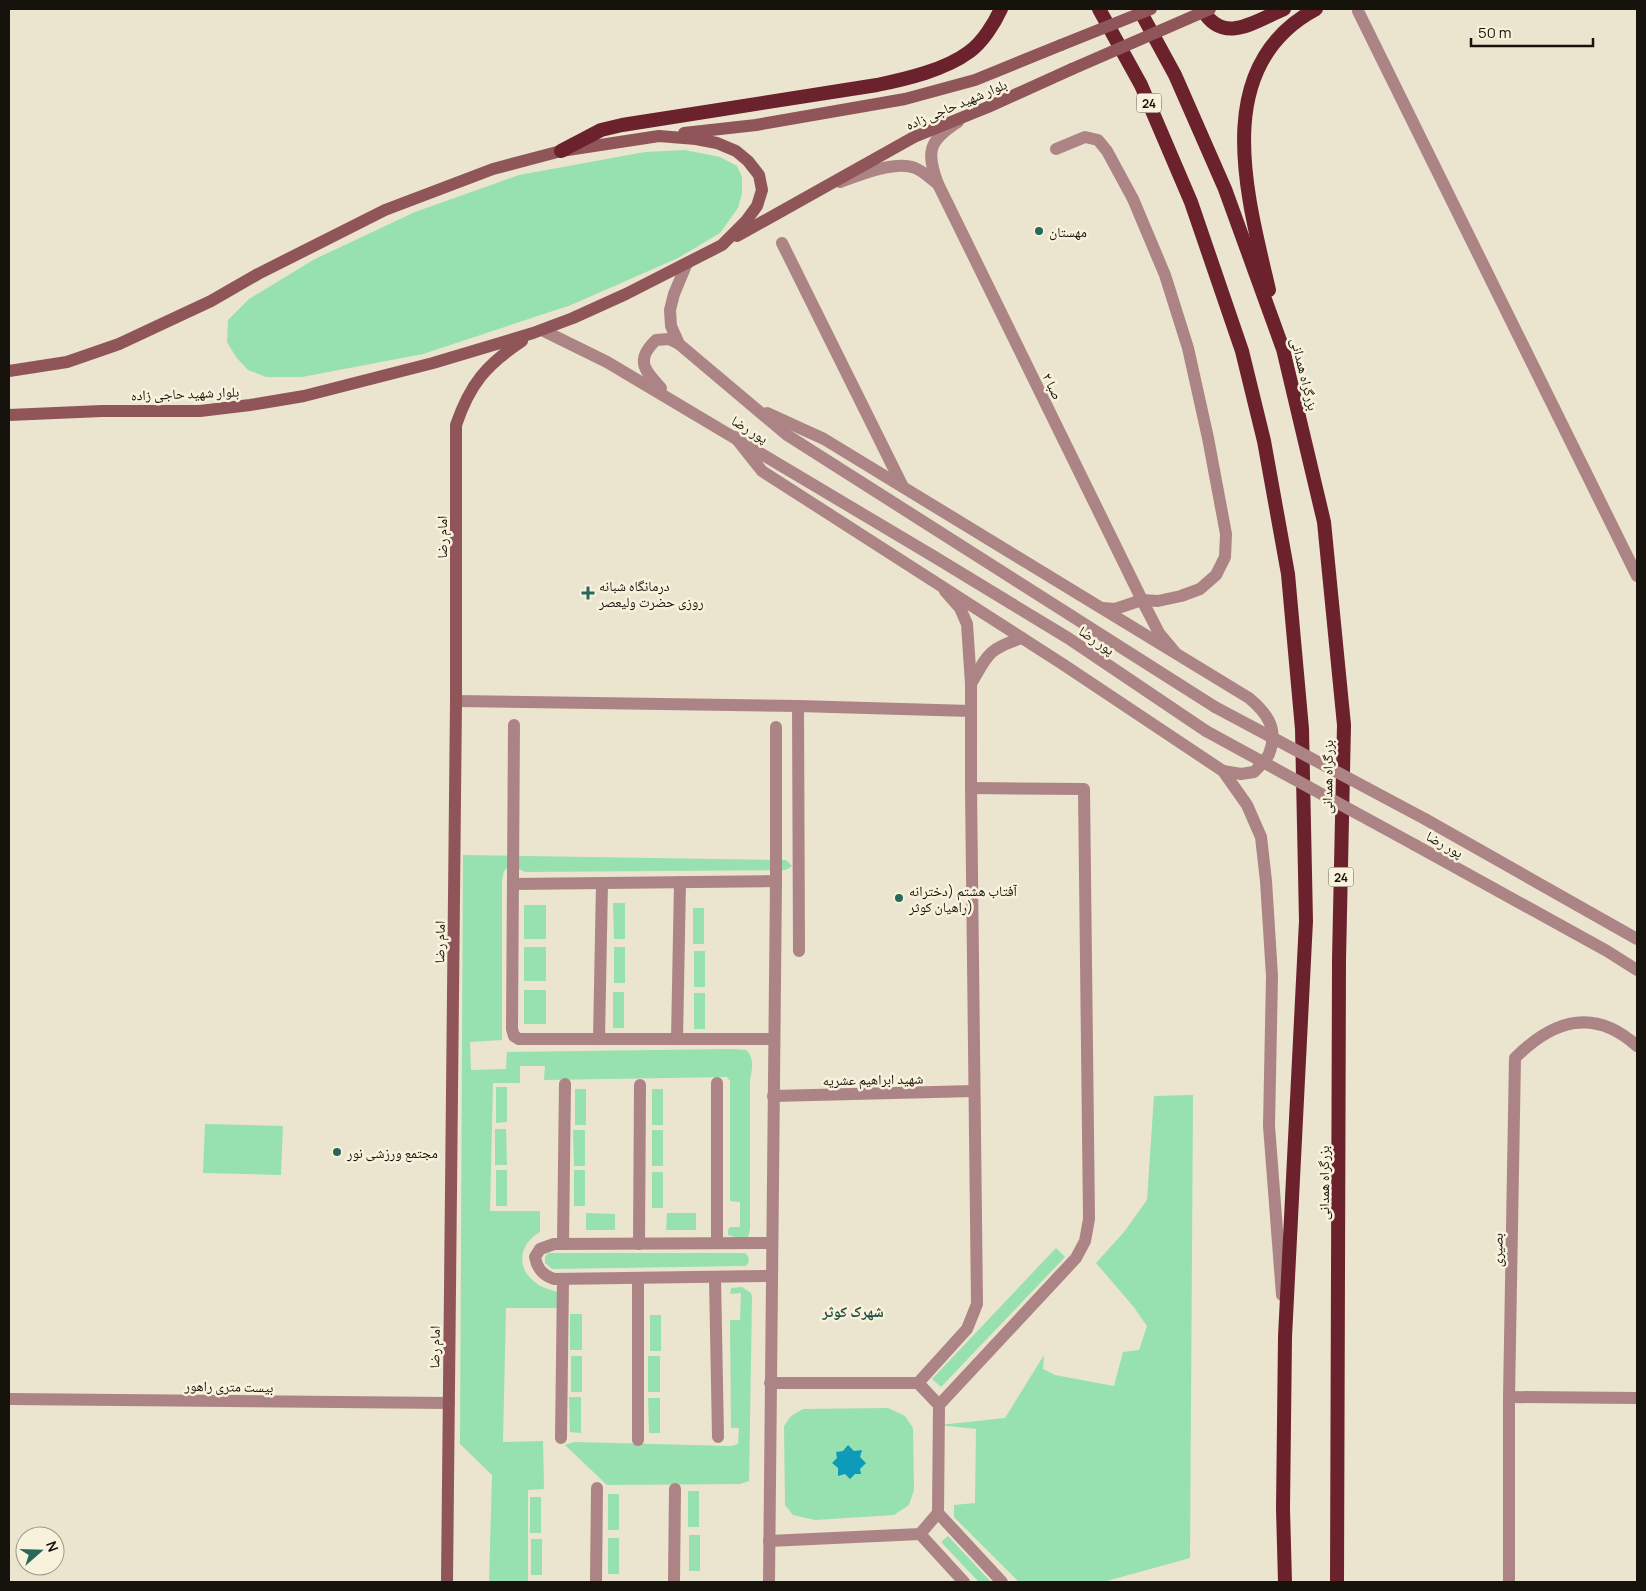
<svg xmlns="http://www.w3.org/2000/svg" width="1646" height="1591" font-family="Manrope,'Noto Naskh Arabic',sans-serif">
	<style>
		.green { fill: #96e1af }
		.water { fill: #0d9bb9 }
		.lines { fill: none; stroke-linecap: round; stroke-linejoin: round }
		.minor { stroke: #ad8485; stroke-width: 12 }
		.tertiary { stroke: #ad8485; stroke-width: 12 }
		.secondary { stroke: #8f5558; stroke-width: 12 }
		.trunk { stroke: #6c222c; stroke-width: 14 }
		.tertiary-bridge { stroke: #ad8485; stroke-width: 12 }
		.secondary-bridge { stroke: #8f5558; stroke-width: 12 }
		.poi-dot { fill: #276858; stroke: #f8f1db; stroke-width: 2 }
		.labels { text-anchor: middle; dominant-baseline: central; stroke-width: 5; stroke-linejoin: round; paint-order: stroke }
		.shield { fill: #f8f1db; stroke: #5a564a; stroke-width: 1 }
		.shield-label { font-size: 12px; font-weight: bold; fill: #16130c }
		.street-label { font-size: 14px; fill: #16130c; stroke: #f8f1db }
		.poi-label { font-size: 14px; fill: #16130c; stroke: #f8f1db; text-anchor: start }
		.neighbourhood-label { font-size: 15px; font-weight: bold; fill: #1b4f42; stroke: #f8f1db }
	</style>
	<rect width="100%" height="100%" fill="#ebe4ce"/>
	<g class="green">
		<path d="M685 150 720 157 737 166 742 177V193L738 208 720 233 678 258 571 305 423 354 302 377H266L248 370 236 357 227 342 228 320 249 299 315 259 415 212 519 175 645 152Z"/>
		<path d="M463 855 786 860 792 866 786 870 525 872 510 865 504 871 502 880V1040L470 1042 471 1070 506 1069 507 1052 733 1049 746 1050C755 1058 752 1070 750 1080V1229L748 1237 741 1239 728 1235V1230L730 1227H740V1202L730 1201V1081L727 1077 544 1080 545 1066H520V1083H493L490 1211H540V1232C519 1244 515 1268 536 1283 542 1288 551 1290 558 1292L557 1308H506L503 1442 543 1441 544 1489 528 1490V1582H489L492 1475 460 1444Z"/>
		<path d="M613 903H625V939H614Z"/>
		<rect x="524" y="905" width="22" height="34"/>
		<rect x="693" y="908" width="11" height="36"/>
		<rect x="524" y="947" width="22" height="34"/>
		<rect x="614" y="947" width="11" height="36"/>
		<rect x="694" y="951" width="11" height="36"/>
		<rect x="524" y="990" width="22" height="34"/>
		<rect x="613" y="992" width="11" height="36"/>
		<rect x="694" y="993" width="11" height="36"/>
		<path d="M496 1087H507V1122L496 1123Z"/>
		<rect x="575" y="1089" width="11" height="36"/>
		<rect x="652" y="1089" width="11" height="36"/>
		<path d="M1193 1095 1190 1558 1103 1582H1019L954 1517V1505L975 1503 976 1429 939 1425 1005 1418 1044 1355 1043 1369 1055 1375 1114 1386 1123 1352 1139 1350 1147 1326 1133 1306 1096 1263 1124 1232 1147 1200 1154 1096Z"/>
		<path d="M205 1124 283 1126 281 1175 203 1173Z"/>
		<path d="M495 1129H506L507 1165H495Z"/>
		<path d="M573 1130H585V1166H574Z"/>
		<rect x="652" y="1130" width="11" height="36"/>
		<rect x="496" y="1170" width="11" height="36"/>
		<rect x="574" y="1170" width="11" height="36"/>
		<rect x="652" y="1172" width="11" height="36"/>
		<path d="M586 1213 615 1214V1230H586Z"/>
		<path d="M667 1213H696V1230H666Z"/>
		<path d="M1056 1248 1065 1257 941 1387 932 1379Z"/>
		<path d="M548 1253H745L748 1256 749 1261 746 1266H739L552 1269 545 1263V1257Z"/>
		<path d="M742 1287 751 1293 752 1298 749 1481 740 1484 607 1485 565 1445 574 1442 731 1446 738 1444 739 1428H731L730 1320H740L741 1293 730 1294 731 1288Z"/>
		<rect x="570" y="1314" width="12" height="36"/>
		<rect x="650" y="1315" width="11" height="36"/>
		<rect x="571" y="1356" width="11" height="36"/>
		<rect x="648" y="1356" width="12" height="36"/>
		<path d="M569 1397H581V1433L570 1432Z"/>
		<path d="M648 1398H660V1433H649Z"/>
		<path d="M888 1408 905 1416 913 1428 914 1490 909 1505 894 1515 815 1520 793 1515 785 1505 784 1426 791 1416 803 1409Z"/>
		<rect x="688" y="1491" width="11" height="36"/>
		<rect x="608" y="1494" width="11" height="36"/>
		<rect x="530" y="1497" width="11" height="36"/>
		<rect x="689" y="1535" width="11" height="36"/>
		<path d="M948 1536 991 1582H979L941 1542Z"/>
		<rect x="608" y="1538" width="11" height="36"/>
		<rect x="531" y="1539" width="11" height="36"/>
	</g>
	<path class="water" d="M848 1445 854 1451 862 1450 860 1457 866 1463 860 1469 861 1474H855L850 1479 845 1474 838 1476V1468L832 1463 837 1458 836 1452 843 1451Z"/>
	<g class="lines">
		<g class="minor">
			<path d="M1358 11 1637 576"/>
			<path d="M958 122C928 141 926 152 938 184L1142 600 1159 633 1174 651"/>
			<path d="M1056 149 1085 137 1098 140 1107 151 1133 199 1165 275 1188 348 1208 438 1226 534 1225 557 1216 575 1200 589 1181 596 1158 601 1142 600 1115 609 1102 608"/>
			<path d="M840 182C859 175 896 160 915 168 923 171 931 179 938 184"/>
			<path d="M782 243 903 487"/>
			<path d="M971 684C988 654 988 649 1022 638"/>
			<path d="M456 701 798 706 971 711"/>
			<path d="M798 706 799 951"/>
			<path d="M514 725 512 1029 514 1036 519 1039H774"/>
			<path d="M513 884 776 881"/>
			<path d="M599 1039 602 883"/>
			<path d="M677 1039 680 882"/>
			<path d="M773 1096 974 1091"/>
			<path d="M717 1243V1083"/>
			<path d="M563 1244 565 1084"/>
			<path d="M639 1244 640 1085"/>
			<path d="M771 1276 554 1279C542 1275 537 1268 535 1257L540 1249 554 1244 772 1243"/>
			<path d="M715 1277 718 1437"/>
			<path d="M918 1383 967 1329 977 1304 971 788V684L967 624 960 608 945 591"/>
			<path d="M1509 1397 1637 1398"/>
			<path d="M9 1399 449 1403"/>
			<path d="M939 1405 1076 1258 1085 1241 1089 1219 1084 789 971 788"/>
			<path d="M561 1438 563 1279"/>
			<path d="M638 1440V1278"/>
			<path d="M938 1513 1002 1582"/>
			<path d="M920 1534 964 1582"/>
			<path d="M769 1541 920 1534 938 1513 939 1405 918 1383H770"/>
			<path d="M596 1582 597 1488"/>
			<path d="M674 1582 675 1489"/>
			<path d="M769 1582 776 881V727"/>
			<path d="M1509 1582V1397L1515 1058C1553 1020 1594 1007 1637 1046"/>
		</g>
		<g class="tertiary">
			<path d="M687 263 674 294 670 310 671 326 679 344 787 435 1215 707"/>
			<path d="M542 330 607 362 933 556 1068 638 1206 731"/>
			<path d="M661 388C644 370 635 360 656 340L669 339 679 344"/>
			<path d="M767 413 824 439 1249 698C1267 713 1279 729 1269 754 1266 760 1259 767 1254 772L1241 774 1223 771"/>
			<path d="M735 437 762 471 1064 665 1223 771 1247 805 1261 837 1266 881 1272 976 1269 1126 1282 1295"/>
			<path d="M1425 819 1637 939"/>
			<path d="M1415 845 1607 951 1637 970"/>
		</g>
		<g class="secondary">
			<path d="M684 133 756 125 905 99 975 80 1061 45"/>
			<path d="M737 236 914 137 988 107 1072 69"/>
			<path d="M9 371 67 362 119 344 211 301 258 274 385 210 493 169 561 151 659 136 696 139 717 143 736 151 748 161 759 175 762 190 757 206 746 221 722 245 626 294 573 318 533 333 433 363 304 396 250 405 200 411H102L9 415"/>
			<path d="M447 1582 456 701V425C470 384 486 365 522 341"/>
		</g>
		<g class="trunk">
			<path d="M1099 9 1141 85 1191 202 1242 351 1264 441 1288 574 1302 729 1306 921 1285 1337 1283 1509 1285 1582"/>
			<path d="M1139 9 1175 75 1225 189 1283 349 1324 522 1344 725 1339 960 1337 1582"/>
			<path d="M1202 9C1223 46 1255 21 1284 9"/>
			<path d="M561 151 601 130 622 125 877 85C906 79 945 70 969 52 982 43 994 24 1001 9"/>
			<path d="M1269 290C1247 195 1209 66 1316 9"/>
		</g>
		<g class="tertiary-bridge">
			<path d="M1215 707 1425 819"/>
			<path d="M1206 731 1415 845"/>
		</g>
		<g class="secondary-bridge">
			<path d="M1061 45 1151 9"/>
			<path d="M1072 69 1210 9"/>
		</g>
	</g>
	<g class="poi-dot">
		<circle cx="1039" cy="231" r="5"/>
		<path d="M585.5 585.5h5v5h5v5h-5v5h-5v-5h-5v-5h5z"/>
		<circle cx="899" cy="898" r="5"/>
		<circle cx="337" cy="1152" r="5"/>
	</g>
	<g class="labels">
		<g class="shield">
			<rect x="1136.5" y="93.5" width="25" height="19" rx="4"/>
			<rect x="1328.5" y="867.5" width="25" height="19" rx="4"/>
		</g>
		<g class="shield-label">
			<text x="1149" y="103">24</text>
			<text x="1341" y="877">24</text>
		</g>
		<g class="street-label">
			<text transform="translate(956 104) rotate(-23)">بلوار شهید حاجی زاده</text>
			<text transform="translate(1305 374) rotate(76)">بزرگراه همدانی</text>
			<text transform="translate(1053 386) rotate(64)">صبا ۲</text>
			<text transform="translate(185 393) rotate(-2)">بلوار شهید حاجی زاده</text>
			<text transform="translate(750 429) rotate(31)">پور رضا</text>
			<text transform="translate(441 537) rotate(-90)">امام رضا</text>
			<text transform="translate(1097 640) rotate(34)">پور رضا</text>
			<text transform="translate(1327 777) rotate(-89)">بزرگراه همدانی</text>
			<text transform="translate(1445 844) rotate(29)">پور رضا</text>
			<text transform="translate(439 942) rotate(-89)">امام رضا</text>
			<text transform="translate(873 1079) rotate(-1)">شهید ابراهیم عشریه</text>
			<text transform="translate(1323 1183) rotate(-90)">بزرگراه همدانی</text>
			<text transform="translate(1497 1250) rotate(-89)">بصیری</text>
			<text transform="translate(434 1347) rotate(-89)">امام رضا</text>
			<text transform="translate(229 1386) rotate(1)">بیست متری راهور</text>
		</g>
		<g class="poi-label">
			<text x="1049" y="231">مهستان</text>
			<text x="599" y="585">درمانگاه شبانه<tspan x="599" dy="16">روزی حضرت ولیعصر</tspan></text>
			<text x="909" y="890">آفتاب هشتم (دخترانه<tspan x="909" dy="16">راهیان کوثر)</tspan></text>
			<text x="347" y="1152">مجتمع ورزشی نور</text>
		</g>
		<g class="neighbourhood-label">
			<text x="853" y="1311">شهرک کوثر</text>
		</g>
	</g>
	<rect width="1646" height="1591" fill="none" stroke="#16130c" stroke-width="20"/>
	<g transform="translate(40 1551) rotate(70)"><circle r="24" fill="#f8f1db" stroke="#9e9888"/>
	<path d="M0-4L9 19L0 12L-9 19Z" fill="#276858"/>
	<text y="-8" font-size="14" font-weight="bold" text-anchor="middle" fill="#16130c">N</text>
	</g>
	<path d="M1471 38v8h122v-8" fill="none" stroke="#16130c" stroke-width="2.5"/>
	<text x="1478" y="38" font-size="15" fill="#16130c" stroke="#f8f1db" stroke-width="4" paint-order="stroke">50 m</text>
</svg>
